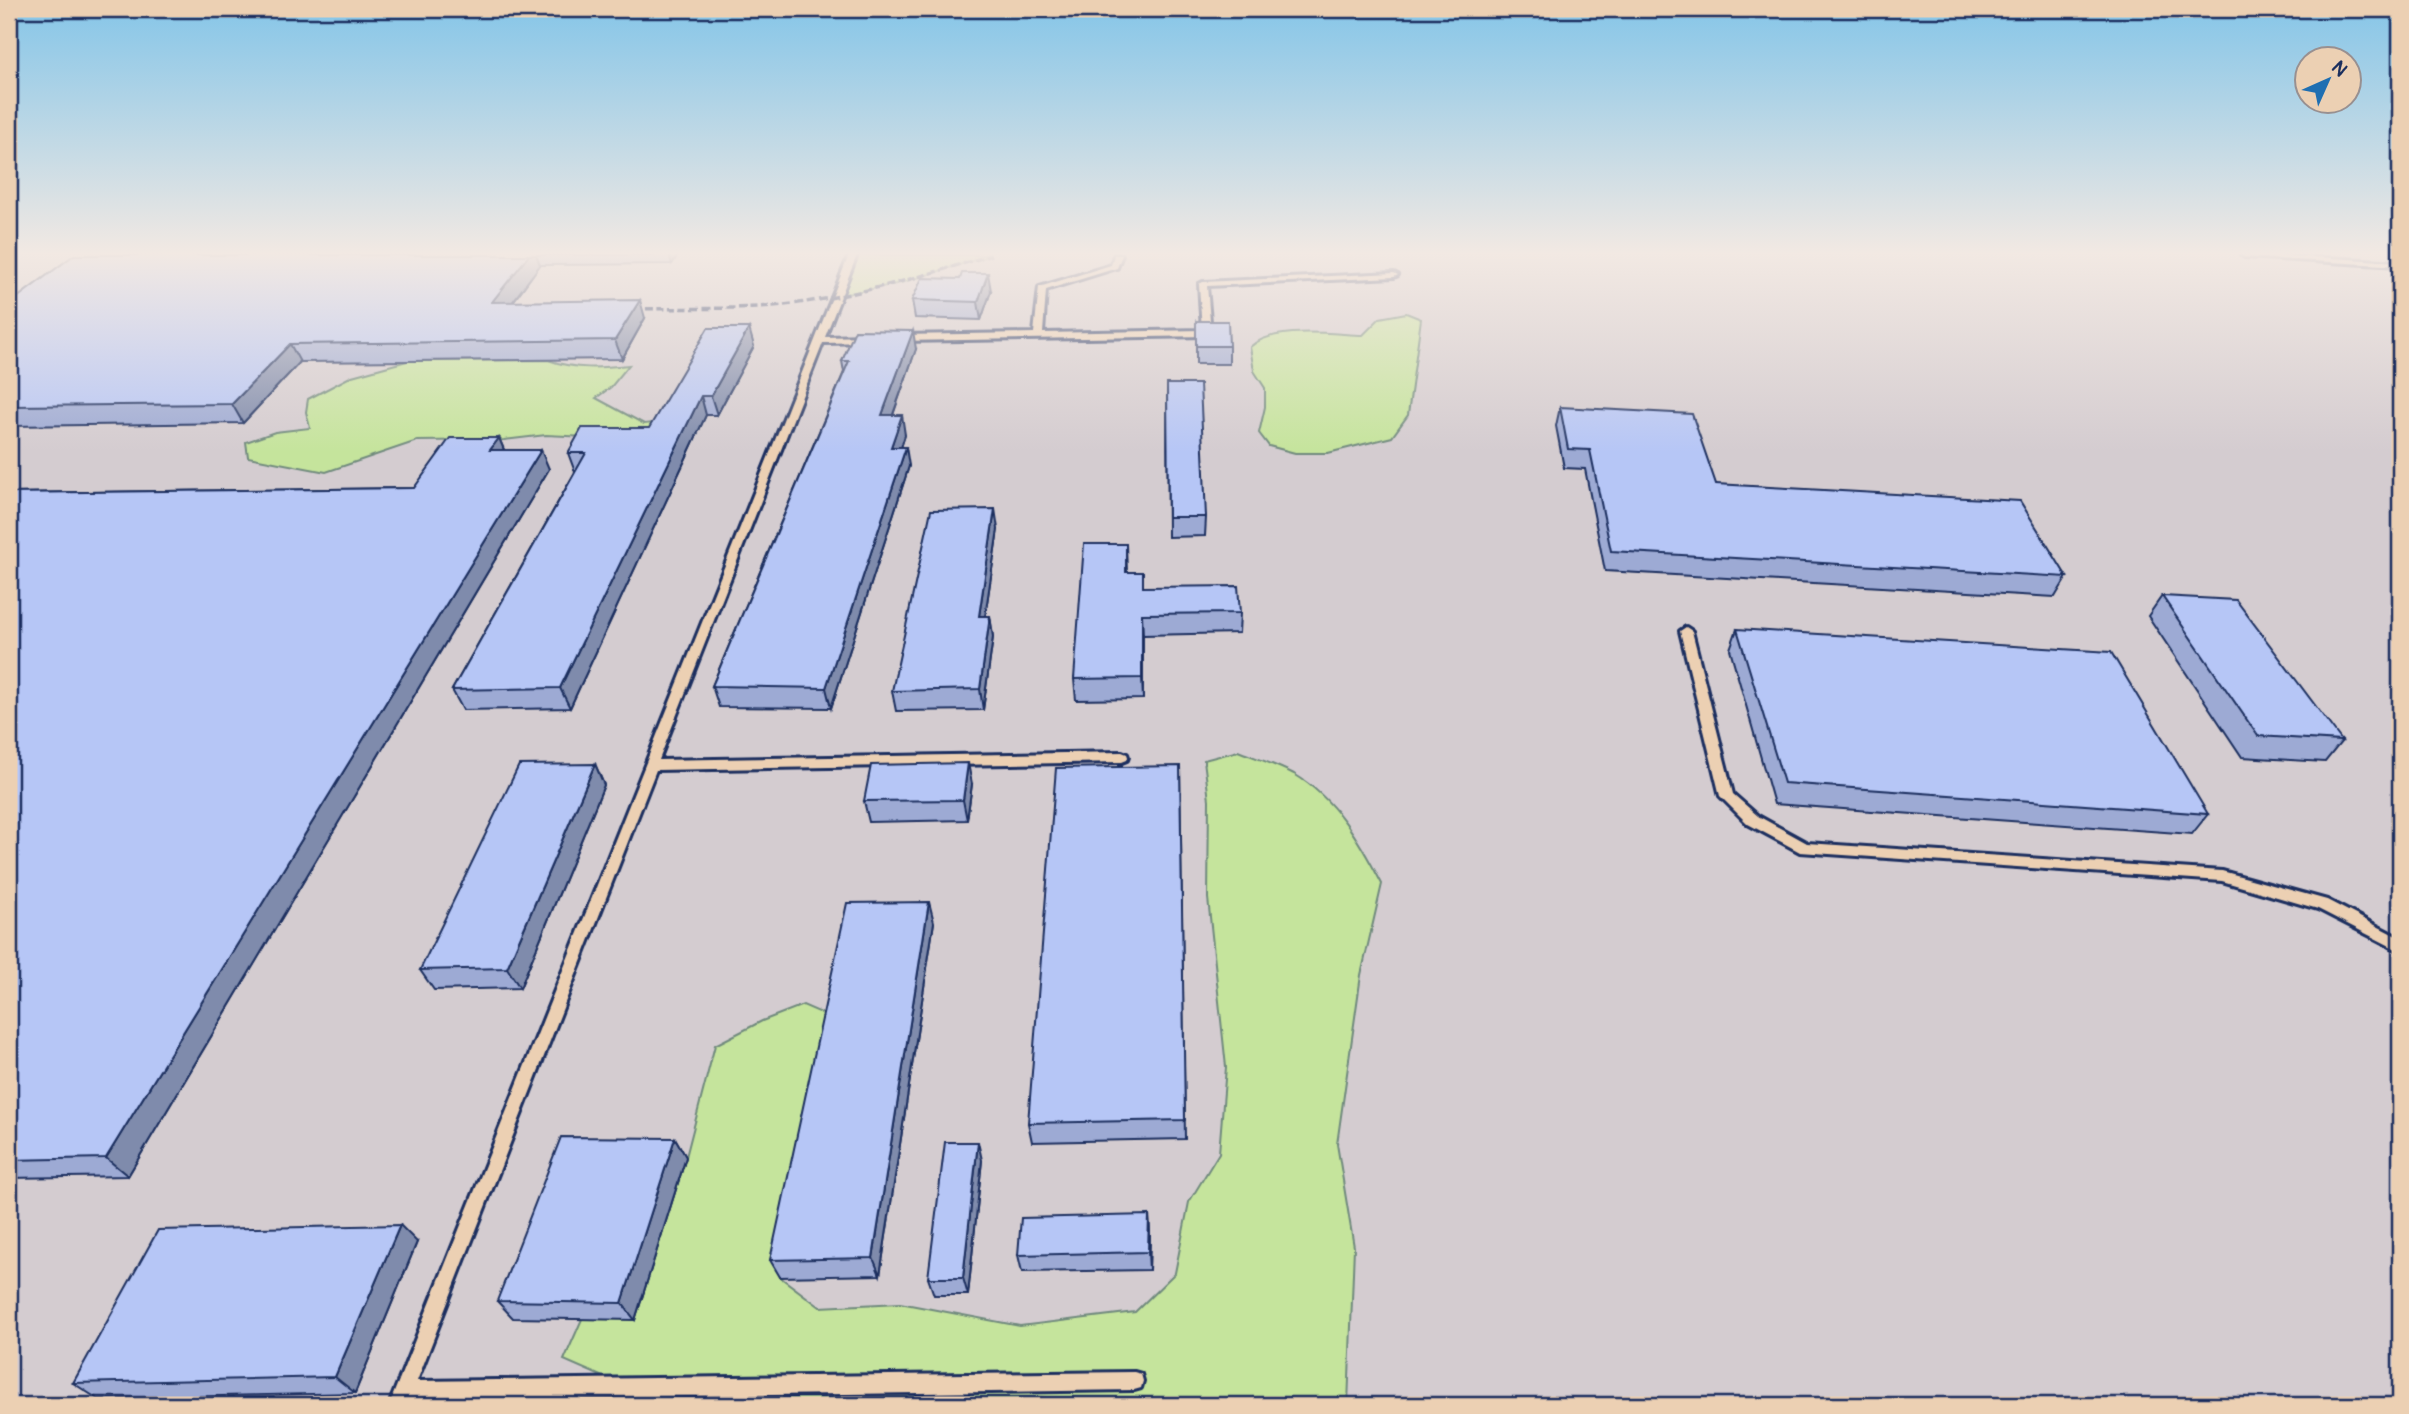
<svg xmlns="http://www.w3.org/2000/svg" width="2409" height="1414" font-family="Pangolin,sans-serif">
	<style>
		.built { fill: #d4ccd0 }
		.green { fill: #c5e49c; stroke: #708a7d; stroke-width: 2 }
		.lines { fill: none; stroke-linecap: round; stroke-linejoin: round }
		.lane-casing { stroke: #1b2f5e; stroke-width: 6 }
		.lane { fill: #ecd0b3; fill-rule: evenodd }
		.rail { stroke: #1b2f5e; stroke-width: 3.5; stroke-dasharray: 8 3.5; stroke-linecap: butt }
		.wall { fill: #9daad4; stroke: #1b2f5e; stroke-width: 2 }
		.shaded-wall { fill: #7f8bac; stroke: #1b2f5e; stroke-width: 2 }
		.building { fill: #b6c6f6; stroke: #1b2f5e; stroke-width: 2 }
	</style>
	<rect width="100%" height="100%" fill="#e1cec0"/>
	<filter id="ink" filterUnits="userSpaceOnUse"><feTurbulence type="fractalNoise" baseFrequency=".0143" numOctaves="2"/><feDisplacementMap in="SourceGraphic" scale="14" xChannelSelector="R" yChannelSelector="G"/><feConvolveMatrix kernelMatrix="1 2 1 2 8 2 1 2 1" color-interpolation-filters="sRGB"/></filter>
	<g filter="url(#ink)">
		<rect class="built" x="9" y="255" width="2391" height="1150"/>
		<g class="green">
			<path d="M853 255H991L901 283 837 296Z"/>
			<path d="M1406 313 1421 319 1408 415 1392 437 1328 453H1295L1269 446 1259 433 1265 407V388L1254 371 1250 347C1274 325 1331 334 1363 335L1380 318Z"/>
			<path d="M548 360C576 370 601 368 629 365L611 387 596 398 644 424 670 421 689 428 588 437 546 435 504 440 417 441 326 472 248 457 246 442 275 432 310 428 306 412 308 399 352 376 407 361Z"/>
			<path d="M1238 751C1256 758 1277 765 1294 774 1336 799 1360 842 1382 884L1361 975 1337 1144 1354 1247 1348 1405H1084L1040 1397 1022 1405H667L564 1360 582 1319H635L686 1157 715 1045 762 1021 803 1005 833 1018 780 1277 820 1307 900 1303 1020 1326 1135 1312 1175 1273 1189 1202 1219 1153 1226 1067 1208 898 1209 800 1204 760Z"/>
		</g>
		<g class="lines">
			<g class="lane-casing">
				<g id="lane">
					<path d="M849 255H857L825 337 868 336 872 339 868 342 823 343 659 760 1122 752 1127 754 1128 757 1127 760 1122 762 656 770 417 1381 1134 1372 1141 1374 1143 1381 1141 1388 1134 1390 409 1400 407 1405H389Z"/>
					<path d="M1114 255H1122L1117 268 1046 290 1043 333 1202 330 1199 284 1203 282 1394 273 1398 275 1394 277 1207 286 1211 333 1207 336 900 341 896 338 900 335 1034 333 1039 287 1111 265Z"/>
					<path d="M2241 255H2278L2400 262V266L2245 257Z"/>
					<path d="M1686 627 1692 631 1733 794 1758 816 1807 843 2222 871 2327 900 2400 938V951L2318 909 2222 881 1800 852 1748 824 1720 796 1680 631Z"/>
				</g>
			</g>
			<use href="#lane" class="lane"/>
			<path class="rail" d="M623 309C676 308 730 310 783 305 854 297 923 276 991 255"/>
		</g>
		<g class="wall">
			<path d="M74 255H678L672 264 540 265 513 302 645 318 622 359 300 362 243 423 9 426V304Z"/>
			<path d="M991 291 981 320 915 318 912 300Z"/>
			<path d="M1196 321 1229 346V364H1196Z"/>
			<path d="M754 346 717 415H706L570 708 463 710 452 690 575 472 568 453 649 428Z"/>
			<path d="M916 349 893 415 905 435 901 447 909 466 831 708 719 707 712 686 844 372 842 361Z"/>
			<path d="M1167 384 1206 517 1205 536 1168 537Z"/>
			<path d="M1560 407 1716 484 2067 577 2055 597 1605 571 1585 469 1564 468 1556 426Z"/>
			<path d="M499 438 504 450 549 469 128 1176 9 1178V493L414 488Z"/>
			<path d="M998 529 985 616H990L993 637 983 710 896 711 892 691Z"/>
			<path d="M1126 544 1127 572 1144 587 1240 613 1239 633 1143 635V699L1076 700 1074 679Z"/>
			<path d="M2162 596 2342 741 2325 762 2242 757 2148 616Z"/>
			<path d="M1737 629 2208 814 2192 834 1774 804 1730 649Z"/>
			<path d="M595 764 604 785 520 988 434 990 420 970Z"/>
			<path d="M1180 766 1185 1139 1032 1142 1028 1123Z"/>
			<path d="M972 784 967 820 869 822 864 801Z"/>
			<path d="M934 922 880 1275 780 1277 770 1260Z"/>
			<path d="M675 1138 686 1157 635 1320 513 1318 497 1301Z"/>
			<path d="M982 1160 968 1295H934L928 1278Z"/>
			<path d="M1149 1215 1150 1233 1149 1270 1022 1272 1018 1255Z"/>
			<path d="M417 1242 355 1393 98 1399 73 1383Z"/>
		</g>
		<g class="shaded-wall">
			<path d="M529 255H536L540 265 499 320 492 302Z"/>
			<path d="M669 255H678L672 264Z"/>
			<path d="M988 273 991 291 981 320 978 302Z"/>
			<path d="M640 300 645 318 622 359 615 340Z"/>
			<path d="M749 328 754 346 717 415 711 396Z"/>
			<path d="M913 331 916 349 886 434 882 415Z"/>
			<path d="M290 344 300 362 243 423 232 404Z"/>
			<path d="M701 396 706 415 570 708 560 688Z"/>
			<path d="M902 415 905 435 895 466 891 447Z"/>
			<path d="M499 438 507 457 490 450Z"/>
			<path d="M906 447 909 466 831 708 826 688Z"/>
			<path d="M541 450 549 469 128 1176 106 1158Z"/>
			<path d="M995 509 998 529 982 637 979 616Z"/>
			<path d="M1142 614 1143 635V699L1142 678Z"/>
			<path d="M990 616 993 637 983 710 980 689Z"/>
			<path d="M968 763 972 784 967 820 963 800Z"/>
			<path d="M595 764 604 785 520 988 507 968Z"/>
			<path d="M929 902 934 922 880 1275 873 1258Z"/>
			<path d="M675 1138 686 1157 635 1320 622 1303Z"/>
			<path d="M978 1142 982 1160 968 1295 963 1278Z"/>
			<path d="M1149 1215 1150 1233 1149 1270 1148 1252Z"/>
			<path d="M400 1225 417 1242 355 1393 335 1377Z"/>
		</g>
		<g class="building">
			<path d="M74 255H529L492 302 640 300 615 340 290 344 232 404 9 406V304Z"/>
			<path d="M962 273H988L978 302 912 300 922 278 960 279Z"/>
			<path d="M1196 321H1228L1229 346H1196Z"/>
			<path d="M708 328H749L711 396H701L560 688 452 690 586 453H568L582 428H649Z"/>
			<path d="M855 330 913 331 882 415H902L891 447H906L826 688 712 686 849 361H842Z"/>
			<path d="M1167 384H1200L1206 517H1168Z"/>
			<path d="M1560 407 1692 414 1716 484 2020 501 2067 577 1611 551 1590 450 1568 449Z"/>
			<path d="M450 438H499L490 450H541L106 1158 9 1160V493L414 488Z"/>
			<path d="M995 509 979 616H990L980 689 892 691 931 510Z"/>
			<path d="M1084 544H1126V572H1143V587L1238 586 1240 613 1142 614V678L1074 679Z"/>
			<path d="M2162 596 2236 600 2342 741 2258 736Z"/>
			<path d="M1737 629 2111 652 2208 814 1784 783Z"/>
			<path d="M968 763 963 800 864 801 871 765Z"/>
			<path d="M595 764 507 968 420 970 519 765Z"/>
			<path d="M1180 766 1185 1120 1028 1123 1056 768Z"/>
			<path d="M929 902 873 1258 770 1260 847 903Z"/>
			<path d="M561 1137 675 1138 622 1303 497 1301Z"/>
			<path d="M945 1142H978L963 1278H928Z"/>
			<path d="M1149 1215 1148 1252 1018 1255 1021 1218Z"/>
			<path d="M400 1225 335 1377 73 1383 158 1230Z"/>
			<path d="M499 1399 743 1402 742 1405H496Z"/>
		</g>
	</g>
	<linearGradient id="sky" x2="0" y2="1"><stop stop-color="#84c5e8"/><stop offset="0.56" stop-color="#f2e9e3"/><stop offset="1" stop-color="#f2e9e3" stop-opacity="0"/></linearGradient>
	<rect width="2409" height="452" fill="url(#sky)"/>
	<rect width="2409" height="1414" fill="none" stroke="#ecd0b3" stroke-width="35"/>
	<rect x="18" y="18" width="2374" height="1379" fill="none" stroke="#1b2f5e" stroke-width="2.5" filter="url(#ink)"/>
	<g transform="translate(2328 80) rotate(45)"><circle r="33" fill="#ecd0b3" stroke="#989091" stroke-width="2"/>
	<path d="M0-5L12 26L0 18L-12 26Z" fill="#1f6fb2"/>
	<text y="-10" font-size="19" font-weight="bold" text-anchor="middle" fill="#1b2f5e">N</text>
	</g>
</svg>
